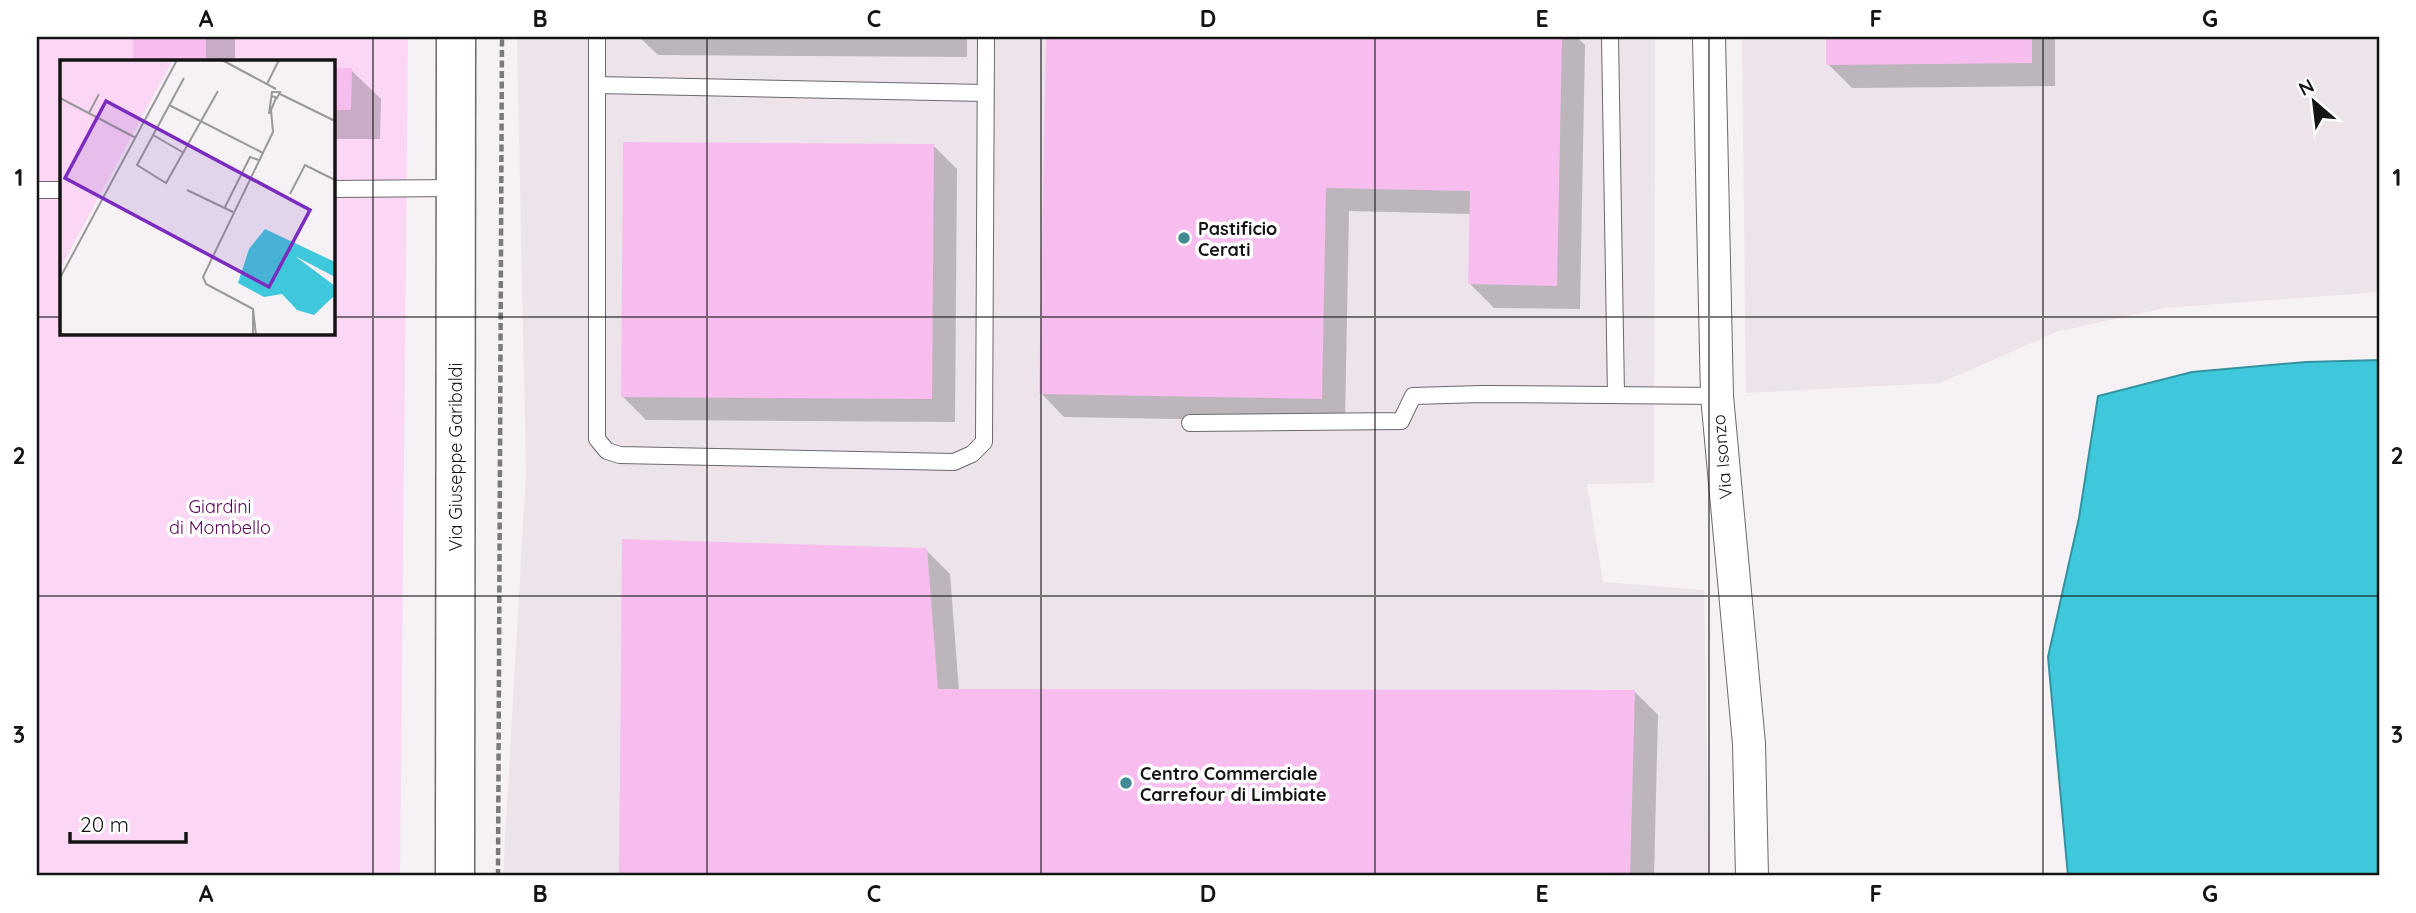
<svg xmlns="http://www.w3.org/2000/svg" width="2416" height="913" font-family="Quicksand,sans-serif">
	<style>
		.built { fill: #ede3eb }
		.green { fill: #fbd6f5; fill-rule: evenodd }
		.water { fill: #3fc8db; stroke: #32929f; stroke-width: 2 }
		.shadow { fill: #0003 }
		.building { fill: #f8bdef }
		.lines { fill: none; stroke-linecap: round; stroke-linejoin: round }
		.lane-casing { stroke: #6c696c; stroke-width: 18 }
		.street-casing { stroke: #6c696c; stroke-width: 34 }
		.secondary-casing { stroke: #6c696c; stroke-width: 41 }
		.path { stroke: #7c797b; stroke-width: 4.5; stroke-dasharray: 7 3.5; stroke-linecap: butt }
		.lane { stroke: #fff; stroke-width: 16 }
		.street { stroke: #fff; stroke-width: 32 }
		.secondary { stroke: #fff; stroke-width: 38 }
		.grid { fill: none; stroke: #151414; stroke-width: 2; stroke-opacity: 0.55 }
		.poi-dot { fill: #448a95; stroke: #fff; stroke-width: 2.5 }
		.labels { text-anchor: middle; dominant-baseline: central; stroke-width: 7; stroke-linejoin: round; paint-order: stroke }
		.poi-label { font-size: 18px; font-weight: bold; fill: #151414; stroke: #fff; text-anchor: start }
		.street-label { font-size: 18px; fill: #151414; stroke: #fff }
		.park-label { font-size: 18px; fill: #5a0054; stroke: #fff }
		.inset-road { fill: none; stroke: #9b999a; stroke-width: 2 }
		.view { fill: #7b2cbf; fill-opacity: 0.15; stroke: #7b2cbf; stroke-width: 3.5 }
		.inset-edge { fill: none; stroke: #151414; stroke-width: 3.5 }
		.neatline { fill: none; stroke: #151414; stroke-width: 2.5 }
		.grid-label { font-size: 23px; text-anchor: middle; font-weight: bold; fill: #151414 }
	</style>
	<rect width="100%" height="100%" fill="#f5f1f4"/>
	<g class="built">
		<path d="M517 37H1655L1654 483 1587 484 1603 582 1704 590 1709 876H503L526 473Z"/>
		<path d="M1742 37H2379V292L2165 308 2059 331 1940 383 1746 393Z"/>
	</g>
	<path class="green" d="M37 37H408L400 876H37ZM61 61H332V332H61Z"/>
	<path class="water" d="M2379 360V876H2068L2048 657 2079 518 2098 396 2192 372 2306 362Z"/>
	<g class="shadow">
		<rect x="135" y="37" width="100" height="24"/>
		<path d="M639 37H967V57L658 55Z"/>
		<path d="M1047 37H1577L1585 45 1580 309 1494 308 1470 284 1471 214 1349 211 1345 422 1064 417 1041 393Z"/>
		<path d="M1828 37H2055V86L1852 88 1828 64Z"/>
		<path d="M332 70H351L381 99 380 139H332Z"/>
		<path d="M933 145 957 169 955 422 646 420 622 396Z"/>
		<path d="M624 541 926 550 950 574 959 691H1634L1658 715 1654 876H621Z"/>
	</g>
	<g class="building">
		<rect x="133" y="37" width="73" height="24"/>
		<path d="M1046 37H1562L1557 286 1468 284 1470 191 1326 188 1322 399 1039 394Z"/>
		<path d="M1826 37H2032V63L1826 65Z"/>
		<path d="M332 68H352L351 110H332Z"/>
		<path d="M623 142 934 144 932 399 621 397Z"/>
		<path d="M622 539 927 548 938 689 1635 690 1630 876H619Z"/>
	</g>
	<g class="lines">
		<g class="lane-casing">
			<g id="lane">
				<path d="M597 37V439L607 451 620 455 954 462 972 454 984 442 986 37"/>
				<path d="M1610 37 1616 395"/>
				<path d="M597 85 985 93"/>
				<path d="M332 189 456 188"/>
				<path d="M37 190H61"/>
				<path d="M1190 423 1401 421 1413 396 1482 394 1717 396"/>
			</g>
		</g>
		<g class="street-casing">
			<path id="street" d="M1709 37 1717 396 1749 744 1752 876"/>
		</g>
		<g class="secondary-casing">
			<path id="secondary" d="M455 876 456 37"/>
		</g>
		<path class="path" d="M498 876 502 37"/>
		<use href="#lane" class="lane"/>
		<use href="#street" class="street"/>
		<use href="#secondary" class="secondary"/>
	</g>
	<path class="grid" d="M373 37V876M707 37V876M1041 37V876M1375 37V876M1709 37V876M2043 37V876M37 317H61M332 317H2379M37 596H2379"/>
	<g class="poi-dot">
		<circle cx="1184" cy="238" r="7"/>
		<circle cx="1126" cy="783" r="7"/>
	</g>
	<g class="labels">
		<g class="poi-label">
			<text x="1198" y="228">Pastificio<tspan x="1198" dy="21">Cerati</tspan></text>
			<text x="1140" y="773">Centro Commerciale<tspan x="1140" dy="21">Carrefour di Limbiate</tspan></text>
		</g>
		<g class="street-label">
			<text transform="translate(455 457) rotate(-90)">Via Giuseppe Garibaldi</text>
			<text transform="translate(1722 457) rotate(-95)">Via Isonzo</text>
		</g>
		<g class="park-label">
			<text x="220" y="506">Giardini<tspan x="220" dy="21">di Mombello</tspan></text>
		</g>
	</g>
	<g transform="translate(60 60)">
		<rect width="275" height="275" fill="#f5f1f4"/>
		<path d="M0 0H113L0 209Z" fill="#fbd6f5"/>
		<path d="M205 169 275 202V217L235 196 275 226V235L254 255 237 250 222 234 204 237 178 223 189 189Z" fill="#3fc8db"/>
		<path class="inset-road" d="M162 0 216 29M124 18 77 105 106 123 158 31M207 24 219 0M220 34 275 61M0 38 76 78M109 45 203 93M29 53 39 34M209 54 212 32H220L217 38 212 36M93 75 124 93M127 130 173 152M230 134 245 105 275 120M165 147 190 97 199 100M0 218 117 0M193 251V275M196 275 193 249 146 224 143 217 213 72 211 50 216 38"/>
		<path class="view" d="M46 41 250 150 209 227 5 118Z"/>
		<rect width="275" height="275" class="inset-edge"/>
	</g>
	<rect width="2416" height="913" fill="none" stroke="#ffffff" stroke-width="77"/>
	<g transform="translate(2314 102) rotate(332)" stroke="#ffffff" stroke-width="5" paint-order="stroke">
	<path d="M0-5L12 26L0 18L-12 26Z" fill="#151414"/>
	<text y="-10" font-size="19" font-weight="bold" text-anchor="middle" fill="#151414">N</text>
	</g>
	<path d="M70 832v10h116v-10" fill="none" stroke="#151414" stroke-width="3.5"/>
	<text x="80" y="832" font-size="21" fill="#151414" stroke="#ffffff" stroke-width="5" paint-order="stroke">20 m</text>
	<rect x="38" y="38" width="2340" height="836" class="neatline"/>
	<g class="grid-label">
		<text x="206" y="27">A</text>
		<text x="540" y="27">B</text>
		<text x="874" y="27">C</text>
		<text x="1208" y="27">D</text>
		<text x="1542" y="27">E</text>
		<text x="1876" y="27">F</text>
		<text x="2210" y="27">G</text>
		<text x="19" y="186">1</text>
		<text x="2397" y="186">1</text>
		<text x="19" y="464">2</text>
		<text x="2397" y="464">2</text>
		<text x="19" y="743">3</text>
		<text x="2397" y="743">3</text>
		<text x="206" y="902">A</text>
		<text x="540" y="902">B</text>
		<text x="874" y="902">C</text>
		<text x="1208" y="902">D</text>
		<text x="1542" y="902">E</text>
		<text x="1876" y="902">F</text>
		<text x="2210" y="902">G</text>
	</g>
</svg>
